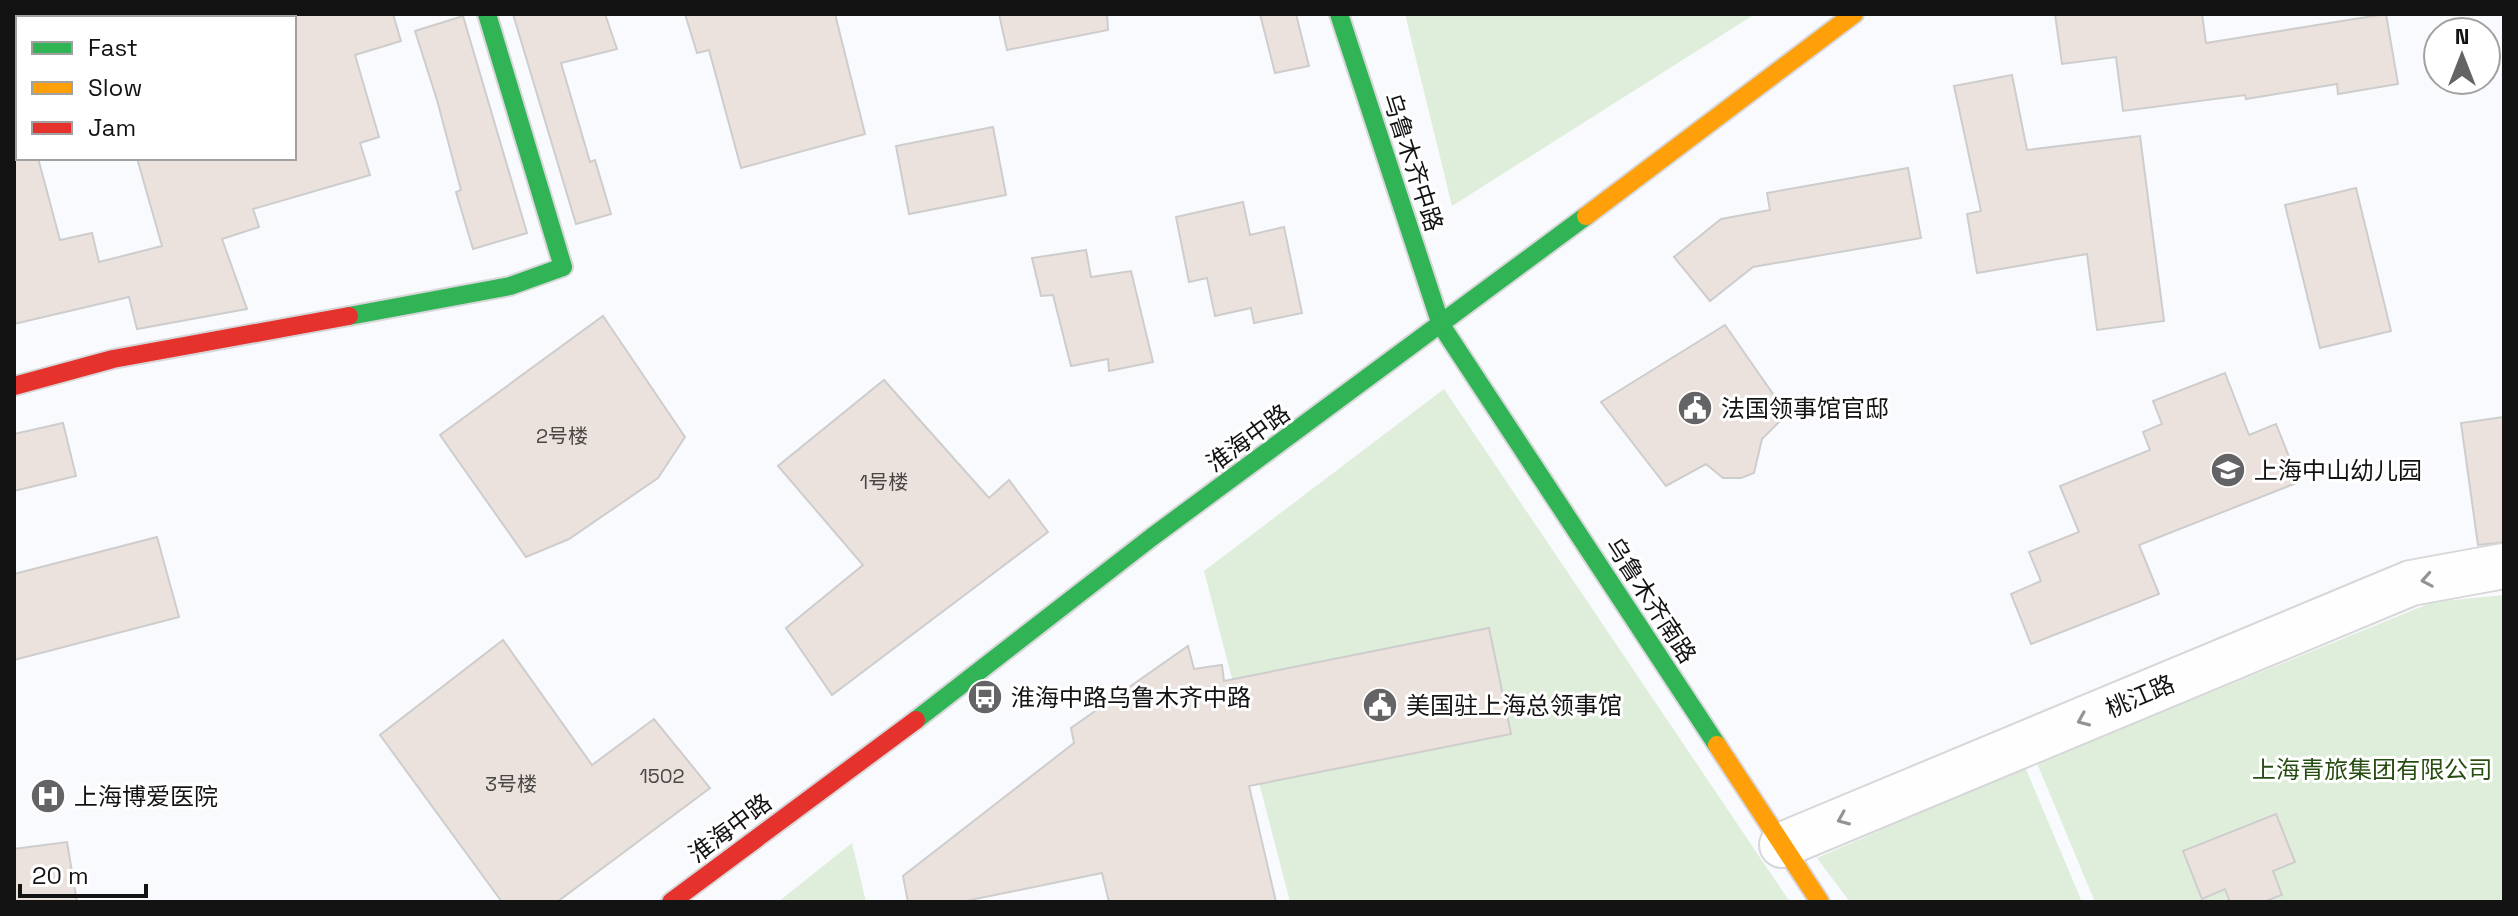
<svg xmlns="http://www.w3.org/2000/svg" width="2518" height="916" font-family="'Space Grotesk','Noto Sans SC',sans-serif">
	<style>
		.green { fill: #deeeda }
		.building { fill: #ece2dd; stroke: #cecdce; stroke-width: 2 }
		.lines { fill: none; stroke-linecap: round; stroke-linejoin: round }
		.street-casing { stroke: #d7d7d9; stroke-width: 48 }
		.fast-casing { stroke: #d7d7d9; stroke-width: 22 }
		.slow-casing { stroke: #d7d7d9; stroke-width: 22 }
		.jam-casing { stroke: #d7d7d9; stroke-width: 22 }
		.street { stroke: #fefeff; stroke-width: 44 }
		.fast { stroke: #30b455; stroke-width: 18 }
		.slow { stroke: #ff9f0a; stroke-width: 18 }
		.jam { stroke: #e5322d; stroke-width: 18 }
		.oneway { stroke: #949495 }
		.labels { text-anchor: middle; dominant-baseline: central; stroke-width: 6; stroke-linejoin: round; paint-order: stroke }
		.number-label { font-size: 20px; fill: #494746 }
		.street-label { font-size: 24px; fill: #131314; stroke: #fff }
		.poi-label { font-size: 24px; fill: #131314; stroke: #fff; text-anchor: start }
		.park-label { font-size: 24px; fill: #274d12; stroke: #fff }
	</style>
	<rect width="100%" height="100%" fill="#f9fafd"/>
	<g class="green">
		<path d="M1405 14H1755L1452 206Z"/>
		<path d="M1444 389 1790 902H1290L1204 571Z"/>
		<path d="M2504 595V902H2095L2037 763 2433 602Z"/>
		<path d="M2025 767 2082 902H1850L1817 858Z"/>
		<path d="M852 843 866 902H778Z"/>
	</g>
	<g class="building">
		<path d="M294 14H393L401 41 355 55 379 137 360 143 370 175 253 209 259 227 222 239 247 309 137 329 129 297 14 324V111H18V158H38L60 240 92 233 99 262 162 246 137 158H294Z"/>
		<path d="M513 14H605L617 49 561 63 590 162 595 160 611 214 576 224Z"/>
		<path d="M685 14H835L865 134 741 168 709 50 697 53Z"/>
		<path d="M999 14H1107L1108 30 1007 50Z"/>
		<path d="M1260 14H1296L1309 66 1275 73Z"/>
		<path d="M2055 14H2202L2206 43 2386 14 2398 84 2338 94 2337 84 2246 99 2245 95 2123 111 2116 57 2062 64Z"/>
		<path d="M463 16 527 233 473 249 456 192 461 190 437 100 415 31Z"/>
		<path d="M2012 75 2027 150 2140 136 2164 321 2097 330 2087 254 1977 273 1967 214 1981 211 1954 86Z"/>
		<path d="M993 127 1006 195 909 214 896 146Z"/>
		<path d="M1908 168 1921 238 1753 267 1710 301 1674 257 1721 219 1770 210 1767 193Z"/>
		<path d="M2356 188 2391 331 2320 348 2285 205Z"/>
		<path d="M1243 202 1250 235 1284 227 1302 313 1254 323 1251 308 1215 316 1207 278 1189 282 1176 217Z"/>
		<path d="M1086 250 1091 277 1131 271 1153 362 1109 371 1108 359 1071 366 1053 295 1041 296 1032 258Z"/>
		<path d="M603 316 685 437 658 478 569 539 526 557 440 435Z"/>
		<path d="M1725 325 1787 414 1762 439 1754 473 1741 478H1723L1706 464 1666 486 1601 402Z"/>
		<path d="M2225 373 2249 435 2276 424 2299 482 2139 545 2159 594 2031 644 2011 594 2041 581 2029 552 2079 532 2060 486 2150 450 2143 432 2162 424 2153 401Z"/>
		<path d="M884 380 989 498 1009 480 1048 532 832 695 786 628 863 565 778 466Z"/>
		<path d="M2504 417V542L2478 545 2461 423Z"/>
		<path d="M63 423 76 476 14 491V434Z"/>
		<path d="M157 537 179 617 14 660V574Z"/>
		<path d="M1489 628 1511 734 1249 786 1276 902H1109L1102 873 961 902H908L903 876 1074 743 1071 728 1188 646 1194 669 1222 665 1224 681Z"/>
		<path d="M503 640 592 765 654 719 710 788 557 902H502L380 735Z"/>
		<path d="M2276 814 2295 862 2273 871 2282 895 2263 902H2230L2225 889 2202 899 2183 851Z"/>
		<path d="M67 842 77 902H14V849Z"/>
	</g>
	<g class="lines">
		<g class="street-casing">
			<path id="street" d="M1782 845 2411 583 2504 566"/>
		</g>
		<g class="fast-casing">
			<g id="fast">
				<path d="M1339 14 1441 325 1717 745"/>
				<path d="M349 316 510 286 563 267 487 14"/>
				<path d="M916 720 1152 537 1586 216"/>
			</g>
		</g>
		<g class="slow-casing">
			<g id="slow">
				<path d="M1586 216 1854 14"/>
				<path d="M1717 745 1820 902"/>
			</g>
		</g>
		<g class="jam-casing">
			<g id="jam">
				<path d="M14 386 113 359 349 316"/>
				<path d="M671 902 916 720"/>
			</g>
		</g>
		<use href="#street" class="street"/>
		<use href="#fast" class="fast"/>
		<use href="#slow" class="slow"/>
		<use href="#jam" class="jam"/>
	</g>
	<defs><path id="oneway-chevron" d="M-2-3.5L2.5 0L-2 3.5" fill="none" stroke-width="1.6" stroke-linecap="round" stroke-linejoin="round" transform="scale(2)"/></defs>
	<g class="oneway">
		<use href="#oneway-chevron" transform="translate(2427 580) rotate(170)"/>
		<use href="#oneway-chevron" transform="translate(2083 720) rotate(157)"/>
		<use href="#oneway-chevron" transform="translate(1843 819) rotate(157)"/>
	</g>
	<defs>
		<g id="civic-disc" transform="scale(1.8)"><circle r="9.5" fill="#646466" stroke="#fff"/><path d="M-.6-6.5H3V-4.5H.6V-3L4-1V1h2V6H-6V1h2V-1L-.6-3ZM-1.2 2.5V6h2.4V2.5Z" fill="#fff"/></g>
		<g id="school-disc" transform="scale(1.8)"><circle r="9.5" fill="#646466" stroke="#fff"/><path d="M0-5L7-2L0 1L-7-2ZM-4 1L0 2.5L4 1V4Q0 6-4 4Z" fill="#fff"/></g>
		<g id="bus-disc" transform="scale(1.8)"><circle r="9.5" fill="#646466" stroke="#fff"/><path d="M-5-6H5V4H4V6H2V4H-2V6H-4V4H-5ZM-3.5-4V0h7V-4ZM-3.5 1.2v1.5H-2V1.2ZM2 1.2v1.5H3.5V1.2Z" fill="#fff"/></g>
		<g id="hospital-disc" transform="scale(1.8)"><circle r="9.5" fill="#646466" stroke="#fff"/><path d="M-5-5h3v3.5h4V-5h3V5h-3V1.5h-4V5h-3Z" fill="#fff"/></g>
	</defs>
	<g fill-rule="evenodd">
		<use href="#civic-disc" x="1695" y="408"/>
		<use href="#school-disc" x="2228" y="470"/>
		<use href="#bus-disc" x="985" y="697"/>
		<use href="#civic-disc" x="1380" y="705"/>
		<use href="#hospital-disc" x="48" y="796"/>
	</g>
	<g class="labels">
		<g class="number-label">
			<text x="562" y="436">2号楼</text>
			<text x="884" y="482">1号楼</text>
			<text x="662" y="776">1502</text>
			<text x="511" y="784">3号楼</text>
		</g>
		<g class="street-label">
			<text transform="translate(1413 162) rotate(72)">乌鲁木齐中路</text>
			<text transform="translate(1248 438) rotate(-36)">淮海中路</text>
			<text transform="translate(1651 600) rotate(57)">乌鲁木齐南路</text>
			<text transform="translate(2140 696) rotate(-23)">桃江路</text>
			<text transform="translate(730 828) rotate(-37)">淮海中路</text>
		</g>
		<g class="poi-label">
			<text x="1721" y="408">法国领事馆官邸</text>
			<text x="2254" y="470">上海中山幼儿园</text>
			<text x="1011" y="697">淮海中路乌鲁木齐中路</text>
			<text x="1406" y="705">美国驻上海总领事馆</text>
			<text x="74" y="796">上海博爱医院</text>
		</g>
		<g class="park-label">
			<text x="2372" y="769">上海青旅集团有限公司</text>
		</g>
	</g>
	<rect width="2518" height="916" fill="none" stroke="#131314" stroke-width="32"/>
	<rect x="16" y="16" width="280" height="144" fill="#ffffff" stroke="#a1a1a1" stroke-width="2"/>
	<rect x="32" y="42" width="40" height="12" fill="#30b455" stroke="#a1a1a1" stroke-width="2"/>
	<text x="88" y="56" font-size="24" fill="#131314">Fast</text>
	<rect x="32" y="82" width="40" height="12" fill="#ff9f0a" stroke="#a1a1a1" stroke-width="2"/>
	<text x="88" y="96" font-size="24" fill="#131314">Slow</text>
	<rect x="32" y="122" width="40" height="12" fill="#e5322d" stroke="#a1a1a1" stroke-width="2"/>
	<text x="88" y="136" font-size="24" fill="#131314">Jam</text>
	<g transform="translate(2462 56)"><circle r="38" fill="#ffffff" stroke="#a1a1a1" stroke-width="2"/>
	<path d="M0-6L14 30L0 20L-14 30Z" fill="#646466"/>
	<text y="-12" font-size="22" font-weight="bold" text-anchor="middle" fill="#131314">N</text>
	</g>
	<path d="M20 884v12h126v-12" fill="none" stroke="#131314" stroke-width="4"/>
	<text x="32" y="884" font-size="24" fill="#131314" stroke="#ffffff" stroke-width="6" paint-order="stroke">20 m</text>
</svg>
